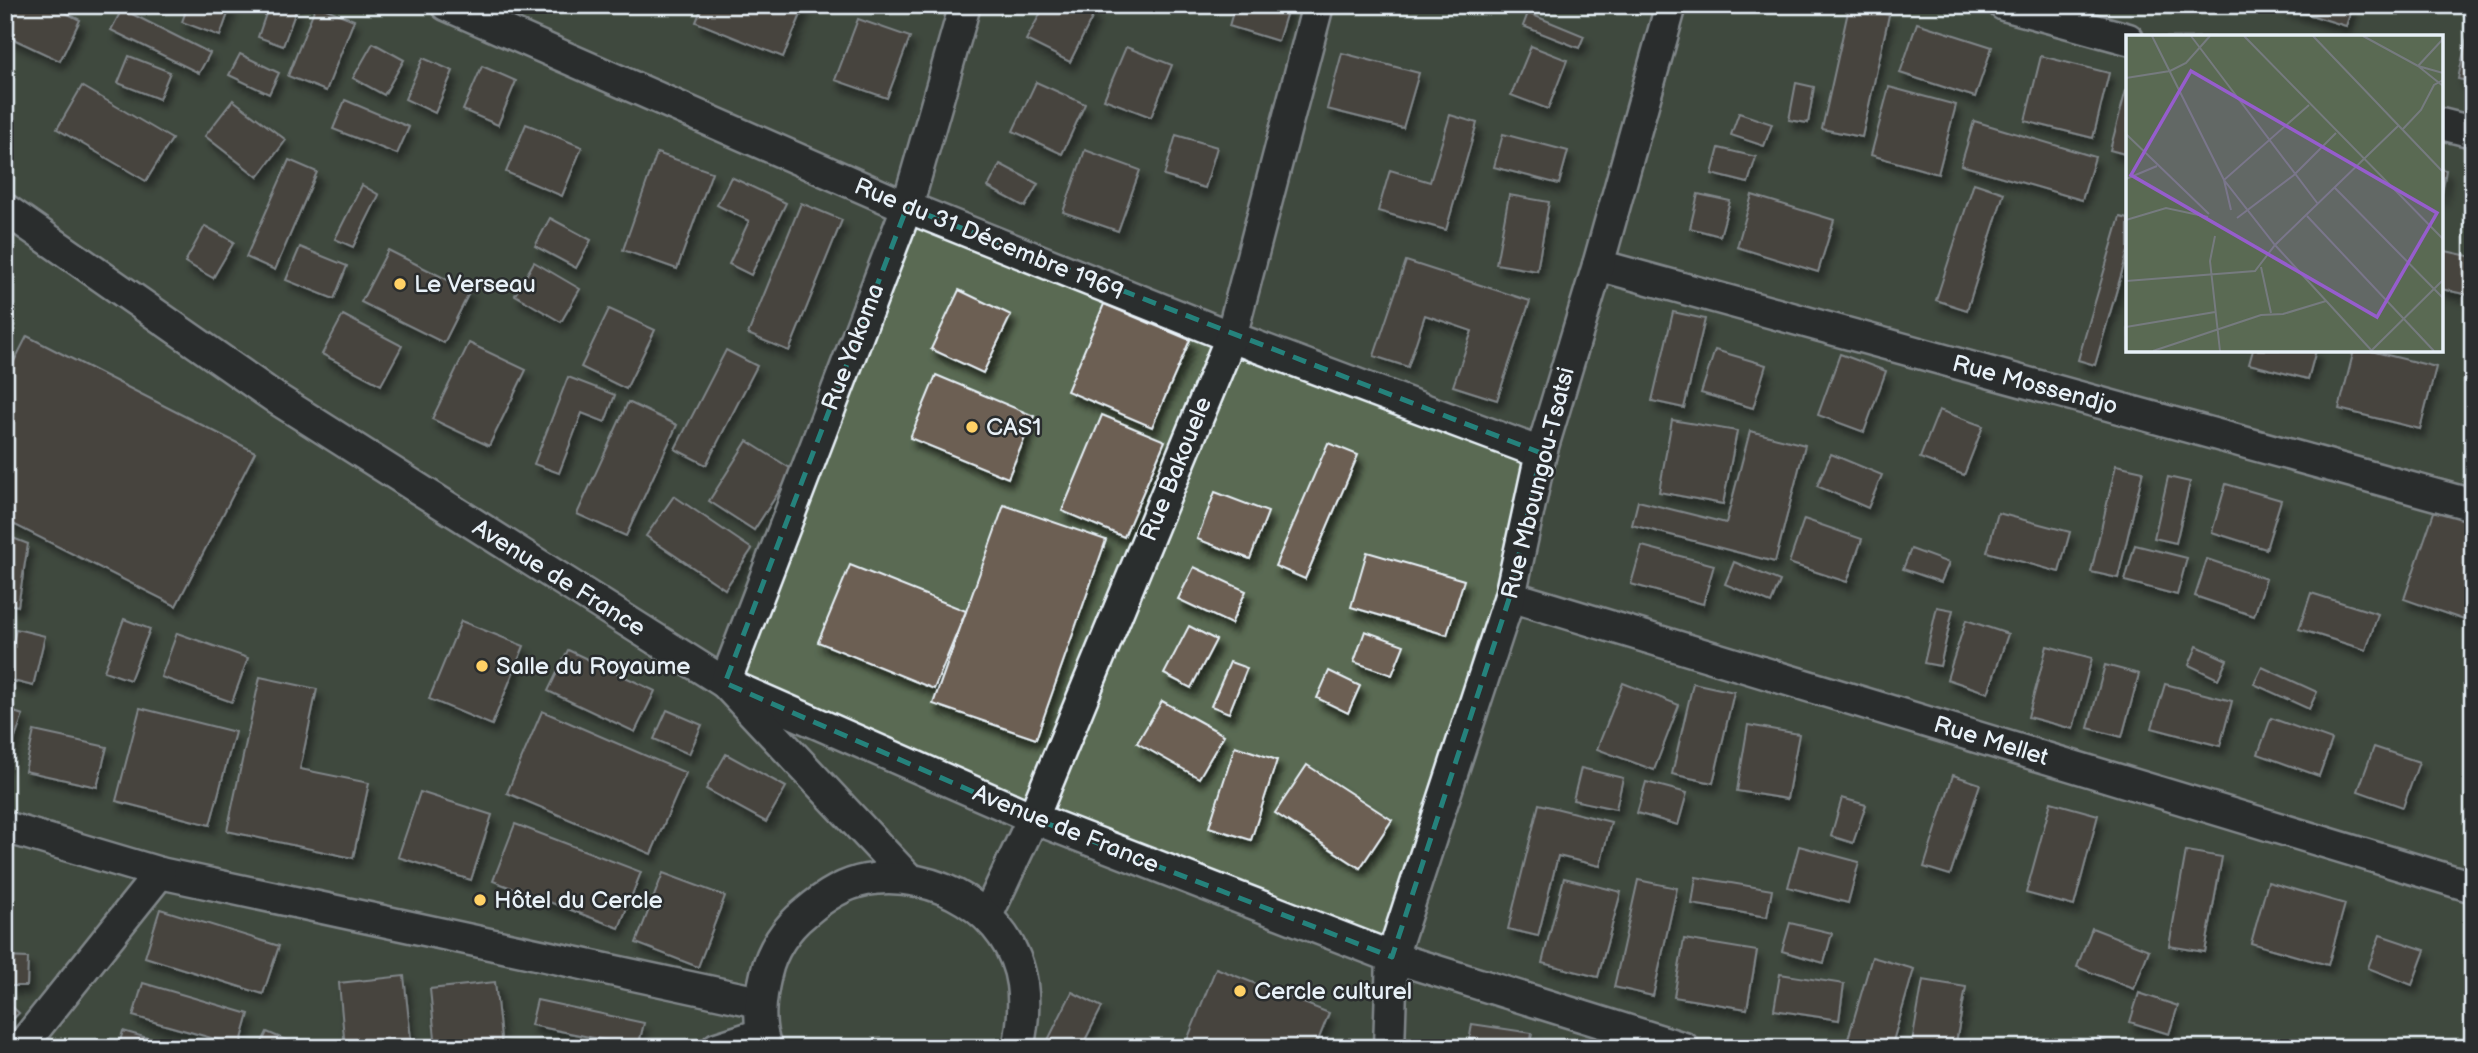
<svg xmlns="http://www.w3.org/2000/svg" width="2478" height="1053" font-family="'Balsamiq Sans',sans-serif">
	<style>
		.green { fill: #5a6a53; stroke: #a1aea6; stroke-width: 2; fill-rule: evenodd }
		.building { fill: #6c5f53; stroke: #e8f1f8; stroke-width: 2; filter: url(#shadow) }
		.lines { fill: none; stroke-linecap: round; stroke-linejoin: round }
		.minor-casing { stroke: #e8f1f8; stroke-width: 35 }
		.minor { stroke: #2a2d2e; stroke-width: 30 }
		.marked { fill: none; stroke: #25827c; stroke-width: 5; stroke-dasharray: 14 9; stroke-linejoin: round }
		.poi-dot { fill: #ffd166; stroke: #2a2d2e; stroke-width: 2.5 }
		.labels { text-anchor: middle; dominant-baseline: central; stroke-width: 5; stroke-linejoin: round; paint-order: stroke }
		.street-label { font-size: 24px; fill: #e8f1f8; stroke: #2a2d2e }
		.poi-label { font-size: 24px; fill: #e8f1f8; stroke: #2a2d2e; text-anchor: start }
		.inset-road { fill: none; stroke: #767b7f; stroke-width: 2 }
		.view { fill: #965dcd; fill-opacity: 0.15; stroke: #965dcd; stroke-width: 3.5 }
		.inset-edge { fill: none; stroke: #e8f1f8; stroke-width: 3.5 }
	</style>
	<defs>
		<filter id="shadow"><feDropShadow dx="4.5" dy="8" stdDeviation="3.5" flood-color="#0009"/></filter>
	</defs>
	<rect width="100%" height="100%" fill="#2a2d2e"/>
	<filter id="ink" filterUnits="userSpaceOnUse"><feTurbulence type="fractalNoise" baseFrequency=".0143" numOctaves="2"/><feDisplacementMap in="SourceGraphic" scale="14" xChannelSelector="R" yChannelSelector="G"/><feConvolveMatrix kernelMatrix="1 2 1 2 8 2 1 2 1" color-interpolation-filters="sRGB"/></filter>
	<g filter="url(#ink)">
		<path class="green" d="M5 5H2473V1048H5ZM2128 37H2441V350H2128Z"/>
		<g class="building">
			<path d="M5 5H50L80 20 60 61 5 35Z"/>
			<path d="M188 5H231L220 36 182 22Z"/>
			<path d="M269 5H298L283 46 258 37Z"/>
			<path d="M316 5 354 20 326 91 288 76Z"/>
			<path d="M703 5H805L783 57 696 22Z"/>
			<path d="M1045 5H1077L1094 14 1070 62 1026 40Z"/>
			<path d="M1235 5H1289L1278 41 1229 26Z"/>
			<path d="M2278 5H2353L2346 26Z"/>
			<path d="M1849 7 1889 15 1862 137 1822 129Z"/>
			<path d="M122 9 210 53 199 73 111 30Z"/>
			<path d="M2473 9V82L2458 79Z"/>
			<path d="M1528 13 1584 36 1579 48 1523 26Z"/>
			<path d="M858 19 910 37 887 98 835 80Z"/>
			<path d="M1917 23 1992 47 1975 97 1900 73Z"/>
			<path d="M373 43 404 60 384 95 353 78Z"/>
			<path d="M1531 46 1567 60 1548 109 1511 95Z"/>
			<path d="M1126 47 1172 65 1151 117 1104 99Z"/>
			<path d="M1342 53 1419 73 1403 128 1327 109Z"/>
			<path d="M240 54 279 73 269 94 229 75Z"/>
			<path d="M129 56 170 72 159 99 118 83Z"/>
			<path d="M2041 56 2109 73 2093 138 2025 121Z"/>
			<path d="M423 58 453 71 435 113 405 99Z"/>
			<path d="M482 66 516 81 498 125 463 110Z"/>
			<path d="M1036 82 1085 104 1062 154 1013 131Z"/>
			<path d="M1796 83 1814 87 1808 123 1789 120Z"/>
			<path d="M82 86 172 139 146 181 57 129Z"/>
			<path d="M1889 87 1956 105 1938 174 1871 155Z"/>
			<path d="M2126 90 2128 91V155L2110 150Z"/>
			<path d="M233 100 286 140 258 177 205 136Z"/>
			<path d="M345 100 409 127 397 154 333 129Z"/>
			<path d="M1739 113 1772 124 1764 146 1731 135Z"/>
			<path d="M1450 115 1477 123 1446 230 1378 211 1390 170 1430 182Z"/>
			<path d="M1974 121 2095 157 2082 200 1961 165Z"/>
			<path d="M526 124 582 147 562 196 506 172Z"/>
			<path d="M1503 134 1568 151 1559 184 1494 167Z"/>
			<path d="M1176 135 1217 147 1205 188 1164 176Z"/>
			<path d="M1719 148 1756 157 1748 183 1712 174Z"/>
			<path d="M1085 150 1140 170 1118 231 1063 212Z"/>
			<path d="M657 153 712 172 677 269 623 250Z"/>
			<path d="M289 160 317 172 275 270 246 257Z"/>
			<path d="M1000 164 1038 184 1025 207 988 187Z"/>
			<path d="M2441 169 2446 170 2441 199Z"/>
			<path d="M731 177 786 203 751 275 729 264 749 221 717 205Z"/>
			<path d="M1974 183 2004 193 1967 310 1936 300Z"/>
			<path d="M362 185 379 195 353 247 335 239Z"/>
			<path d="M1698 194 1730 201 1720 236 1690 228Z"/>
			<path d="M1509 195 1549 202 1537 271 1496 264Z"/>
			<path d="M1752 195 1834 220 1818 272 1737 247Z"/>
			<path d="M801 203 842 220 789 351 748 334Z"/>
			<path d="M2120 217 2128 219V251L2095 365 2078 360Z"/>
			<path d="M550 218 591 240 576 268 535 246Z"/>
			<path d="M205 226 234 242 213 278 185 262Z"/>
			<path d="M300 247 347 266 334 299 286 280Z"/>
			<path d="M388 250 470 291 444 343 361 302Z"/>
			<path d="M2441 250 2473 257V296L2441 289Z"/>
			<path d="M1406 261 1530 301 1497 400 1453 386 1472 331 1425 315 1408 367 1374 356Z"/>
			<path d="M534 262 580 289 561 322 515 295Z"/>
			<path d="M959 290 1011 315 983 373 931 349Z"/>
			<path d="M1104 304 1190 340 1152 427 1067 391Z"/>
			<path d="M609 309 655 330 626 389 581 367Z"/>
			<path d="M1673 312 1705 319 1684 408 1652 401Z"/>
			<path d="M343 315 402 346 381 385 322 354Z"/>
			<path d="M27 336 255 452 176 606 5 520V379Z"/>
			<path d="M469 343 526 370 489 446 432 419Z"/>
			<path d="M726 350 757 366 706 465 675 449Z"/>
			<path d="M1715 350 1766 365 1753 408 1701 393Z"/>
			<path d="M2253 350H2316L2308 379 2249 364Z"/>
			<path d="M2354 350H2367L2436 367 2420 429 2339 409Z"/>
			<path d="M1840 354 1886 371 1864 432 1818 415Z"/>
			<path d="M936 375 1034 416 1008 478 910 438Z"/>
			<path d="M568 377 615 395 605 422 582 413 559 473 534 464Z"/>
			<path d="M628 402 677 425 626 536 577 514Z"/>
			<path d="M1939 410 1983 426 1964 475 1920 458Z"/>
			<path d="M1102 415 1165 441 1124 537 1062 511Z"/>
			<path d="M1672 420 1737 431 1723 504 1659 492Z"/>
			<path d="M1750 431 1805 445 1775 562 1632 525 1638 501 1726 523Z"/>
			<path d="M747 441 793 470 754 530 709 501Z"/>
			<path d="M1328 443 1358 455 1305 579 1275 566Z"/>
			<path d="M1831 454 1882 475 1868 508 1817 486Z"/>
			<path d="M2116 465 2143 471 2118 578 2091 572Z"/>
			<path d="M2168 477 2190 482 2176 543 2154 538Z"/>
			<path d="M2226 484 2281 500 2266 549 2212 532Z"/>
			<path d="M1215 492 1268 512 1250 559 1197 539Z"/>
			<path d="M674 496 752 549 725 589 646 536Z"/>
			<path d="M1004 505 1106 540 1036 739 933 704Z"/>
			<path d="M2435 509 2473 522V623L2404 599Z"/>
			<path d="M1998 513 2070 532 2059 572 1987 552Z"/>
			<path d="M1804 519 1862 539 1847 582 1789 563Z"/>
			<path d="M5 535 28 544 18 606 5 603Z"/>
			<path d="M2135 545 2187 558 2177 595 2125 581Z"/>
			<path d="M1642 546 1714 565 1703 604 1631 584Z"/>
			<path d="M1911 549 1949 563 1941 582 1903 569Z"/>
			<path d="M1367 552 1464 580 1447 635 1351 607Z"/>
			<path d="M2207 559 2266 579 2254 616 2195 596Z"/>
			<path d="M1734 562 1780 581 1771 603 1725 584Z"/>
			<path d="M850 565 966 611 934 689 818 642Z"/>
			<path d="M1194 567 1246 591 1231 624 1178 599Z"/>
			<path d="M2311 593 2378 614 2366 650 2299 629Z"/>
			<path d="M1937 607 1953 610 1940 666 1924 663Z"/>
			<path d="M124 619 150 629 130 680 104 671Z"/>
			<path d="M1966 620 2008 634 1988 693 1947 679Z"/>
			<path d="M461 621 524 646 492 725 429 699Z"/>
			<path d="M1189 626 1216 640 1191 688 1164 674Z"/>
			<path d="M16 629 45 636 33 686 5 679Z"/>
			<path d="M1365 631 1404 645 1392 675 1354 662Z"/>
			<path d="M177 633 248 658 232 702 161 677Z"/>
			<path d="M2047 646 2092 658 2073 729 2028 717Z"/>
			<path d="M2197 646 2227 660 2218 679 2189 665Z"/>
			<path d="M568 650 655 691 635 732 548 691Z"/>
			<path d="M1230 662 1247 668 1229 713 1211 706Z"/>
			<path d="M2105 665 2139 674 2122 737 2088 728Z"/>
			<path d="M2262 667 2317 692 2309 709 2254 684Z"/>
			<path d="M1329 671 1360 686 1348 713 1317 698Z"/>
			<path d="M260 677 317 689 300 769 369 783 353 858 227 831Z"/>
			<path d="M1623 683 1679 705 1654 770 1597 749Z"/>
			<path d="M1693 683 1734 692 1713 783 1672 774Z"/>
			<path d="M2165 684 2232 701 2220 746 2152 728Z"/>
			<path d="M1162 701 1224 735 1199 778 1137 743Z"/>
			<path d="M140 708 235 732 210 825 116 801Z"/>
			<path d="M5 709 23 715 6 764H5Z"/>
			<path d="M667 710 702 725 689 754 654 739Z"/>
			<path d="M542 711 686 773 651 854 507 793Z"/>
			<path d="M2271 718 2332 740 2319 776 2258 754Z"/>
			<path d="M1748 725 1799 734 1787 799 1737 791Z"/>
			<path d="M34 731 107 747 97 787 25 771Z"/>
			<path d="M1235 746 1277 760 1251 840 1209 827Z"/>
			<path d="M2374 747 2419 762 2403 807 2358 791Z"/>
			<path d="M726 754 786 787 766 822 706 789Z"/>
			<path d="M1307 765 1392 820 1360 868 1275 813Z"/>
			<path d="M1581 768 1623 778 1616 809 1573 800Z"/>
			<path d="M1953 775 1980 784 1950 875 1924 867Z"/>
			<path d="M1646 782 1687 793 1678 825 1637 813Z"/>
			<path d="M420 792 492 815 471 880 398 857Z"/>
			<path d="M1842 798 1866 805 1853 843 1831 836Z"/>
			<path d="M2051 802 2098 815 2074 906 2026 893Z"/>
			<path d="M1539 804 1611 822 1600 866 1558 856 1538 936 1508 929Z"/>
			<path d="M515 824 641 872 619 928 493 881Z"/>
			<path d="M1799 846 1859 862 1848 903 1788 887Z"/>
			<path d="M2186 851 2222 857 2205 952 2169 946Z"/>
			<path d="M663 873 725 896 698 967 636 943Z"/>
			<path d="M1696 877 1772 890 1767 917 1692 904Z"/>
			<path d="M1564 878 1621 892 1598 977 1542 963Z"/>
			<path d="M1638 880 1677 888 1653 996 1614 987Z"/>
			<path d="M2268 882 2345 904 2328 965 2251 943Z"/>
			<path d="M160 909 279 946 263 994 145 957Z"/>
			<path d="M1790 923 1832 933 1824 963 1782 951Z"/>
			<path d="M2092 928 2149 950 2134 989 2077 967Z"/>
			<path d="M2380 935 2425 950 2412 985 2368 968Z"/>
			<path d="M1684 939 1757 951 1747 1009 1674 997Z"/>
			<path d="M5 957 28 958 27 986H5Z"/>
			<path d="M1872 957 1914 969 1891 1048H1881L1848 1039Z"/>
			<path d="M1216 968 1329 1013 1315 1048H1184Z"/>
			<path d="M1780 974 1844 984 1839 1020 1774 1010Z"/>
			<path d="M404 976 412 1048H345L339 983Z"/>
			<path d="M1923 980 1966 987 1955 1048H1911Z"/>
			<path d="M495 982 502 1048H436L430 989Z"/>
			<path d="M143 983 249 1014 240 1046 133 1016Z"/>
			<path d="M1072 992 1102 1007 1081 1048H1044Z"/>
			<path d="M2139 993 2178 1006 2169 1034 2130 1022Z"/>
			<path d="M5 1000 19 1013 5 1027Z"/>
			<path d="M537 1000 644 1023 638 1047 531 1025Z"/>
			<path d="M1472 1024 1532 1033 1530 1048H1468Z"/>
			<path d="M123 1031 182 1048H118Z"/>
			<path d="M267 1032 304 1048H259Z"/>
			<path d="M2098 1038 2119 1048H2093Z"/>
		</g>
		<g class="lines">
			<g class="minor-casing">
				<g id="minor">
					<path d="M446 5 907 207 1231 337 1541 453"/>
					<path d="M2004 5 2128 39"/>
					<path d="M2441 124 2473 132"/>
					<path d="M5 209 277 399 725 683 1033 818 1392 957 1684 1048"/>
					<path d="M1598 265 2473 505"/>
					<path d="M1510 596 2473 887"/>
					<path d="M5 827 160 873 759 1002"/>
					<path d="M908 878 725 683 907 207 965 5"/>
					<path d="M987 916 1033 818 1231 337 1318 5"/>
					<path d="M20 1048 160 873"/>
					<path d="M717 1048 761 1034"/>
					<path d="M766 1048C757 1023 760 1000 766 974 771 951 786 928 805 913 822 898 843 884 866 880 934 868 1012 912 1022 984 1025 1006 1023 1026 1018 1048"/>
					<path d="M1389 1048 1392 957 1510 596 1541 453 1598 265 1671 5"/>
				</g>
			</g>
			<use href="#minor" class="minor"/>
		</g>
	</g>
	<path d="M0 0H2478V1053H0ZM907 207 1541 453 1510 596 1392 957 1033 818 725 683Z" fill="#2a2d2e" fill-opacity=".55" fill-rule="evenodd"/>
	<path class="marked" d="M907 207 1541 453 1510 596 1392 957 1033 818 725 683Z"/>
	<g class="poi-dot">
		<circle cx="400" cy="284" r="7"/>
		<circle cx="972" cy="427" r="7"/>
		<circle cx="482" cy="666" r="7"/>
		<circle cx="480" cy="900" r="7"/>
		<circle cx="1240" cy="991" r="7"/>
	</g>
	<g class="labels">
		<g class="street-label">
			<text transform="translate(989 239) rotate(22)">Rue du 31 Décembre 1969</text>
			<text transform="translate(853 347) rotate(-69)">Rue Yakoma</text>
			<text transform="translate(2035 385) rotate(15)">Rue Mossendjo</text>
			<text transform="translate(1176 469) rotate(-68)">Rue Bakouele</text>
			<text transform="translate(1538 483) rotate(-76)">Rue Mboungou-Tsatsi</text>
			<text transform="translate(559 578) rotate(32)">Avenue de France</text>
			<text transform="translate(1991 741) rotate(17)">Rue Mellet</text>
			<text transform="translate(1066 829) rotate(22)">Avenue de France</text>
		</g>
		<g class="poi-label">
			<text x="414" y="284">Le Verseau</text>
			<text x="986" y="427">CAS1</text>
			<text x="496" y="666">Salle du Royaume</text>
			<text x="494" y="900">Hôtel du Cercle</text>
			<text x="1254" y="991">Cercle culturel</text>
		</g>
	</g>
	<g transform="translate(2126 35)">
		<rect width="317" height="317" fill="#2a2d2e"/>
		<path d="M0 1H317V316H0Z" fill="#5a6a53"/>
		<path class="inset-road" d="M26 1 98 145 149 210 246 316M65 1 192 169M118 1 317 204M187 1 317 137M237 1 292 31 317 38M317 4 292 31 317 51M0 43 44 36 60 28 84 1M276 95 295 75 308 50 317 45M0 99 83 179M0 144 31 131M209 153 317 263M105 175 98 145 183 70M181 181 308 316M111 183 168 140 210 98M0 185 40 173 82 182M89 201 84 226 94 316M135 232 145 278M0 246 129 236 149 210 272 91M0 292 89 277M27 316 135 280 157 279 200 266M245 316 317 245"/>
		<path class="view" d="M65 36 311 178 251 282 5 140Z"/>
		<rect width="317" height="317" class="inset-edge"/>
	</g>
	<rect width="2478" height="1053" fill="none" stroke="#2a2d2e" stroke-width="28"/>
	<rect x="14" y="14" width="2450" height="1025" fill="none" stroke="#e8f1f8" stroke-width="2.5" filter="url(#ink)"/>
</svg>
